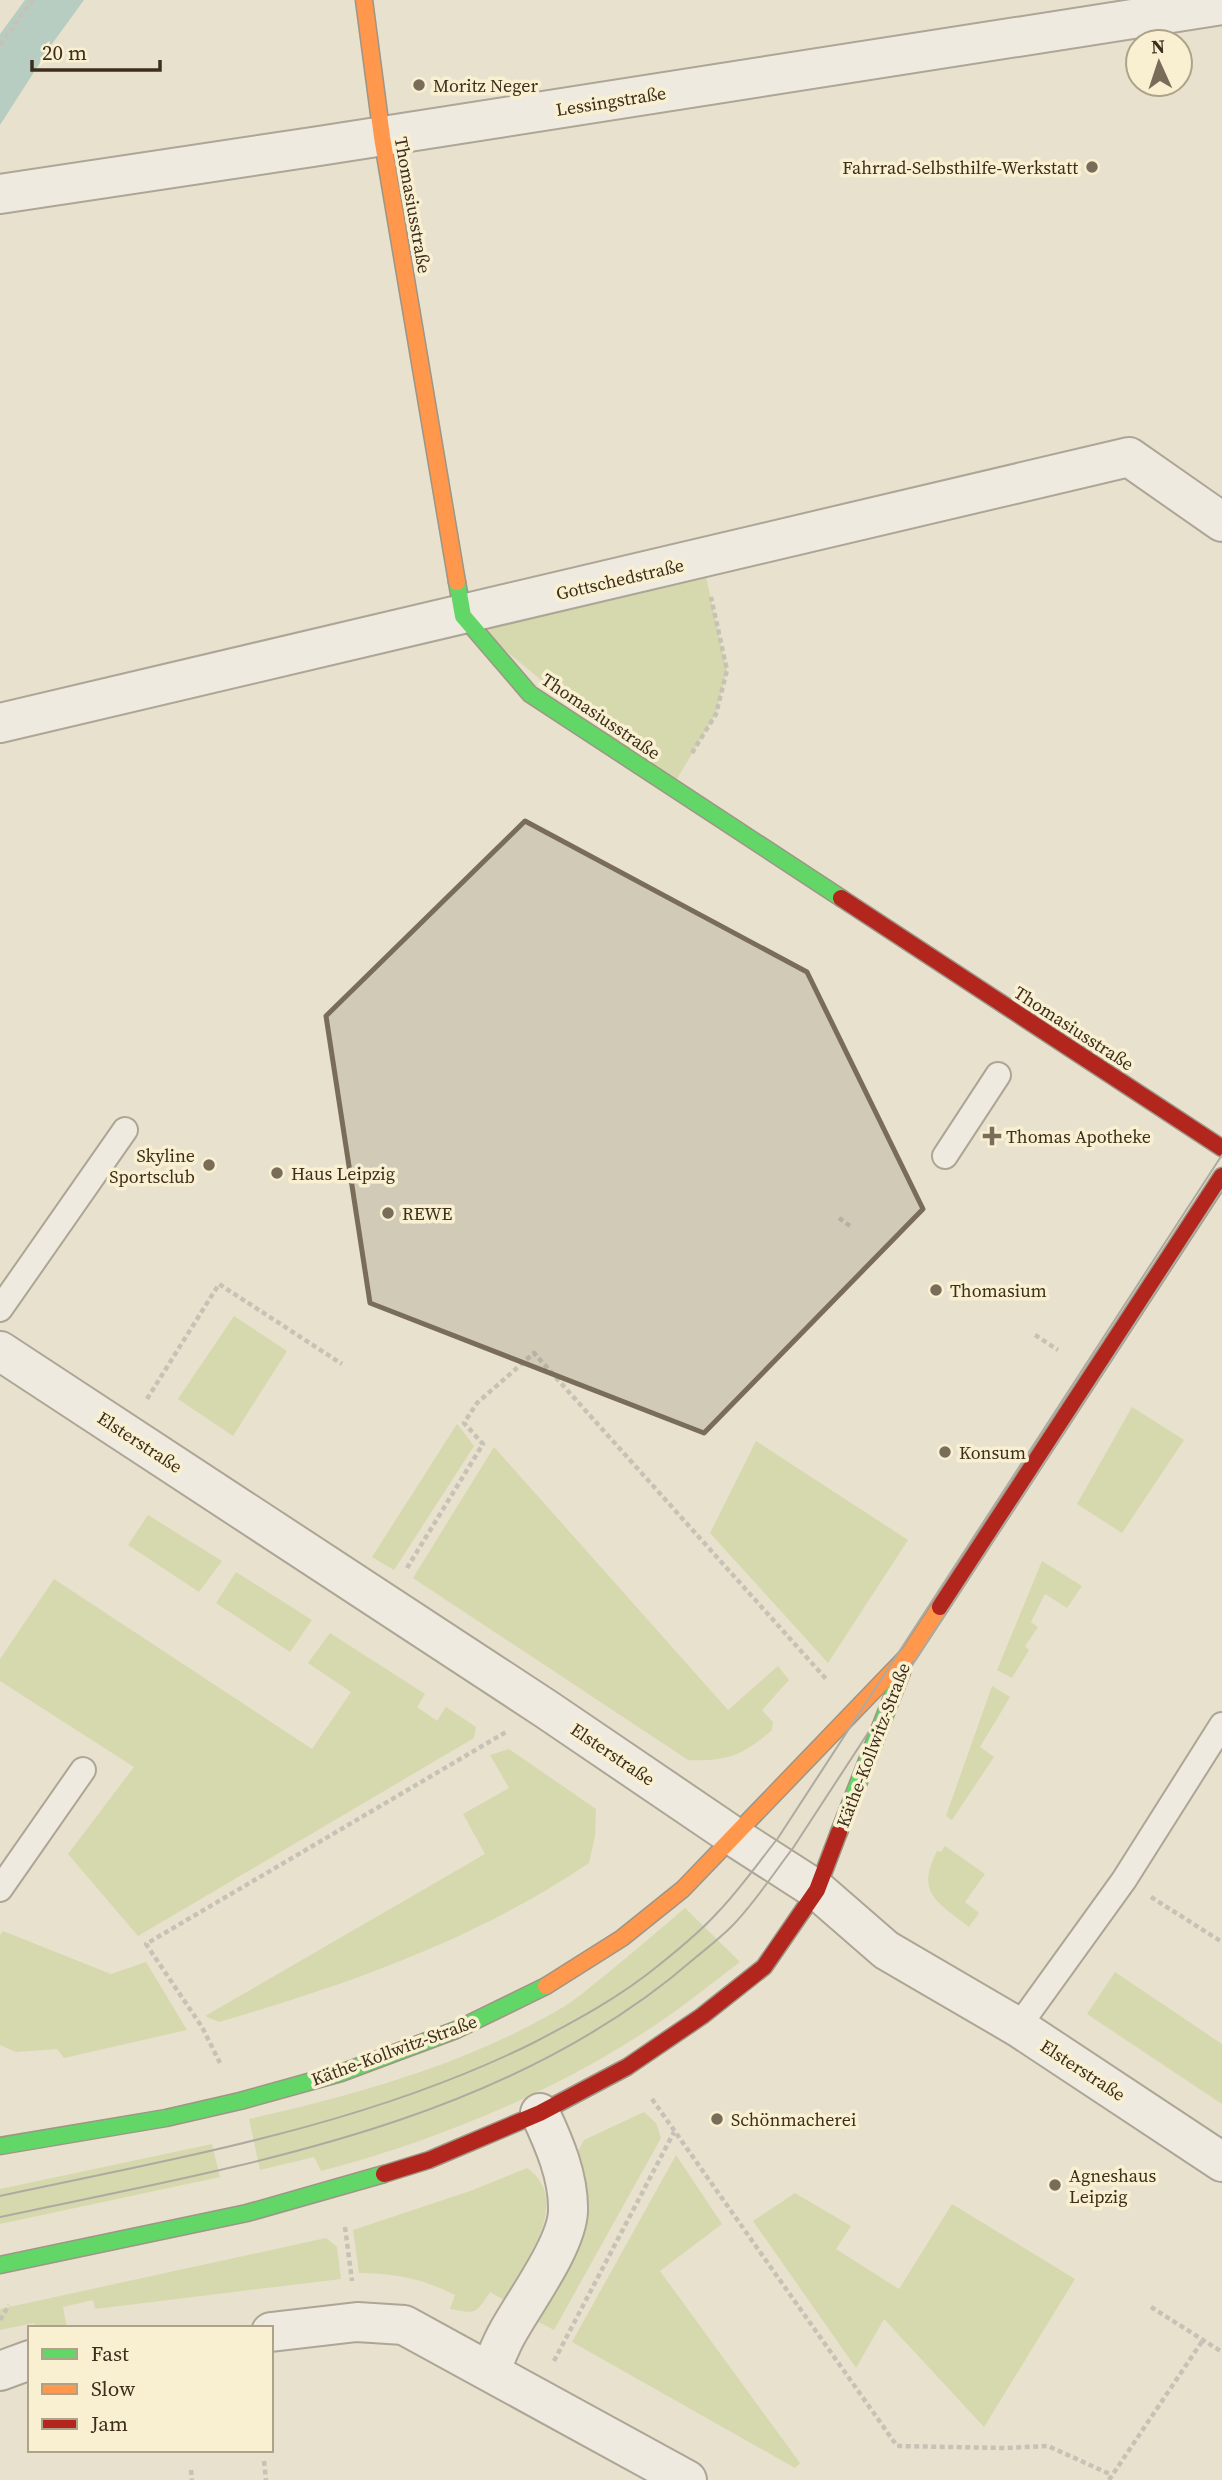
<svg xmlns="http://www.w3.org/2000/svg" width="1222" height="2480" font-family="'Source Serif 4',serif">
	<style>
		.green { fill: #d6d9ae }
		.water { fill: #b8cdc2 }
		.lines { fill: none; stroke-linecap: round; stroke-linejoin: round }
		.lane-casing { stroke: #ada596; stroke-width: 28 }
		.street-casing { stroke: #ada596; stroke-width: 42 }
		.fast-casing { stroke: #9d9586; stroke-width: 19 }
		.slow-casing { stroke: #9d9586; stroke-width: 19 }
		.jam-casing { stroke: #9d9586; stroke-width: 19 }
		.path { stroke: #c7c2b6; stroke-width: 4.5; stroke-dasharray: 5 3.5; stroke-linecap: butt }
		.lane { stroke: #efeadf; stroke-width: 24 }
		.street { stroke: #efeadf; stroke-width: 38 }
		.fast { stroke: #63d668; stroke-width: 16 }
		.slow { stroke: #ff974d; stroke-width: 16 }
		.jam { stroke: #b3261e; stroke-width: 16 }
		.tram { stroke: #aeaaa0; stroke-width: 2 }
		.marked { fill: #796d5a; fill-opacity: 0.2; stroke: #796d5a; stroke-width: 5; stroke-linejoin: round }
		.poi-dot { fill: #796d5a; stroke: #f9f0d2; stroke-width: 2.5 }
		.labels { text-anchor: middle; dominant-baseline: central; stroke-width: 7; stroke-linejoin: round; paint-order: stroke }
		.poi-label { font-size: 18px; fill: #3d2e1c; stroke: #f9f0d2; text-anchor: start }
		.street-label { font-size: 18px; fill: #3d2e1c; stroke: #f9f0d2 }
	</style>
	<rect width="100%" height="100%" fill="#e8e1cd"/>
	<g class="green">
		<path d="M702 559 727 670 716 714 672 787 463 616Z"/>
		<path d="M234 1316 287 1351 233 1436 178 1399Z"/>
		<path d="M1132 1407 1184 1440 1122 1533 1077 1504Z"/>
		<path d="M457 1424 474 1446 394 1570 372 1557Z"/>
		<path d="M756 1441 908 1540 828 1663 710 1533Z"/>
		<path d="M494 1447 728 1710 778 1666 789 1680 762 1710 773 1722 772 1730C744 1755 726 1762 688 1760L413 1578Z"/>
		<path d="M148 1515 222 1561 199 1592 128 1545Z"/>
		<path d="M1042 1561 1082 1586 1067 1608 1045 1594 1031 1622 1038 1627 1025 1646 1029 1650 1012 1678 997 1670Z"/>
		<path d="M236 1572 312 1620 290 1652 216 1603Z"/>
		<path d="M54 1579 312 1749 351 1692 308 1663 330 1633 425 1694 417 1707 437 1721 446 1707 476 1727 474 1738 138 1936 68 1854 134 1767 0 1681V1659Z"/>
		<path d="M992 1686 1010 1697 980 1747 994 1757 952 1820 946 1816Z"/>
		<path d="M509 1749 596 1809 595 1836 589 1863C477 1939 349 1984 219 2022L205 2016 485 1854 463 1814 509 1788 490 1755Z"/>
		<path d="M945 1846 985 1874 965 1902 979 1913 969 1927C938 1902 915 1894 937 1851L941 1852Z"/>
		<path d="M685 1908 740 1962C707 1987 675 2013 640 2035 543 2097 432 2142 321 2171L314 2157 260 2170 249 2119C358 2094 468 2064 565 2006 578 1998 591 1986 603 1977 631 1954 658 1931 685 1908Z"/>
		<path d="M3 1931 111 1974 146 1962 187 2030 64 2058 57 2049 16 2052 0 2045V1935Z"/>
		<path d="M1115 1972 1222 2044V2104L1087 2014Z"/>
		<path d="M644 2112 656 2123 661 2138 554 2330 539 2322 585 2229 588 2207 578 2151 584 2140Z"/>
		<path d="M212 2144 220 2177 0 2224V2189Z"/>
		<path d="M676 2155 722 2224 660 2271 800 2463 795 2468 572 2342Z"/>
		<path d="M527 2168C574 2200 523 2266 504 2300L490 2292C476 2314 476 2314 450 2309L455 2295C424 2279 394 2273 359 2273L353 2230 473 2190Z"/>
		<path d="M795 2193 851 2226 836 2249 899 2289 952 2204 1075 2279 984 2427 884 2319 856 2368 753 2221Z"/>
		<path d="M326 2238 337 2247 341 2279 95 2309 93 2300 63 2307 67 2328H36L34 2323 0 2330V2309Z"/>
	</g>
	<path class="water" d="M25 0H84L52 44 0 125V34Z"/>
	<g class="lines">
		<g class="lane-casing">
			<g id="lane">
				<path d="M945 1156 998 1075"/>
				<path d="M0 1309 125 1130"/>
				<path d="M0 1889 83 1770"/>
				<path d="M1018 2027 1124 1880 1222 1725"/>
			</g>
		</g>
		<g class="street-casing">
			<g id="street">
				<path d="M0 194 319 146 1222 5"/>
				<path d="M0 723 1129 457 1222 522"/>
				<path d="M0 1351 546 1709 733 1836 817 1890 886 1950 1018 2027 1222 2162"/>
				<path d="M271 2332 357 2322 404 2325 687 2480"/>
				<path d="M0 2371 30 2360"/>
				<path d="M490 2371C496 2358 501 2344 508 2332 525 2301 567 2245 568 2211 569 2177 554 2143 540 2113"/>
			</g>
		</g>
		<g class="fast-casing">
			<g id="fast">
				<path d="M457 582 463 616 530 694 841 898"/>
				<path d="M839 1832 902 1672"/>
				<path d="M0 2146 166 2118 240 2101 341 2073 456 2030 546 1986"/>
				<path d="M0 2265 247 2213 384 2174"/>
			</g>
		</g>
		<g class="slow-casing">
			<g id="slow">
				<path d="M364 0 382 137 457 582"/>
				<path d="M546 1986 622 1938 683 1889 909 1654 940 1607"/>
			</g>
		</g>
		<g class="jam-casing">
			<g id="jam">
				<path d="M841 898 1222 1148"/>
				<path d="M940 1607 1222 1176"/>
				<path d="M384 2174 429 2160 540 2113 627 2067 702 2016 764 1967 817 1890 839 1832"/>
			</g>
		</g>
		<g class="path">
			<path d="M0 45 33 0"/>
			<path d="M692 753 716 714 727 670 711 597"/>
			<path d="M839 1218 850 1226"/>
			<path d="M1035 1335 1058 1350"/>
			<path d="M147 1399 219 1284 342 1364"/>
			<path d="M407 1568 483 1444 464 1423 477 1403 534 1353 827 1680"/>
			<path d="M1151 1897 1222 1942"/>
			<path d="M220 2063 202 2027 146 1944 506 1732"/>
			<path d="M652 2099 897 2446 1005 2448 1048 2446 1112 2475"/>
			<path d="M345 2227 352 2281"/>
			<path d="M1151 2307 1222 2352"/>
			<path d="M0 2320 9 2305"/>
			<path d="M554 2361 674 2132"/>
			<path d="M264 2461 266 2480"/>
			<path d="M191 2470 192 2480"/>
			<path d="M1109 2480 1203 2340"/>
		</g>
		<use href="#lane" class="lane"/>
		<use href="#street" class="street"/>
		<use href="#fast" class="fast"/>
		<use href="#slow" class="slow"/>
		<use href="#jam" class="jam"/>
		<g class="tram">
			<path d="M0 2196C181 2157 365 2126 533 2043 577 2020 620 1997 659 1965 679 1949 701 1931 718 1912 740 1889 758 1863 778 1838L1222 1155"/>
			<path d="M0 2217C240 2166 504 2125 695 1958 707 1948 720 1938 731 1927 754 1904 773 1874 793 1848L1222 1190"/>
		</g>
	</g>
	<path class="marked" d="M525 821 807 972 923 1209 704 1433 370 1303 326 1016Z"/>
	<g class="poi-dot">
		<circle cx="419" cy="85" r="7"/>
		<circle cx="1092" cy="167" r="7"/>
		<path d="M988.5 1125.5h7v7h7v7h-7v7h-7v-7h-7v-7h7z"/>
		<circle cx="209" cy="1165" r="7"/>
		<circle cx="277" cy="1173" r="7"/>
		<circle cx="388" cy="1213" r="7"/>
		<circle cx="936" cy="1290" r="7"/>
		<circle cx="945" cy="1452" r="7"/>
		<circle cx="717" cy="2119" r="7"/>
		<circle cx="1055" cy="2185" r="7"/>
	</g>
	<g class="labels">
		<g class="poi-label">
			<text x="433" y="85">Moritz Neger</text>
			<text x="1078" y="167" text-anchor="end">Fahrrad-Selbsthilfe-Werkstatt</text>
			<text x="1006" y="1136">Thomas Apotheke</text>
			<text x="195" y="1155" text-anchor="end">Skyline<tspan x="195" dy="21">Sportsclub</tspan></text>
			<text x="291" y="1173">Haus Leipzig</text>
			<text x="402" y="1213">REWE</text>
			<text x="950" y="1290">Thomasium</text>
			<text x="959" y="1452">Konsum</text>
			<text x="731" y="2119">Schönmacherei</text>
			<text x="1069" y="2175">Agneshaus<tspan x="1069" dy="21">Leipzig</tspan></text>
		</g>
		<g class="street-label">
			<text transform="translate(611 101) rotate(-9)">Lessingstraße</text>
			<text transform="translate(413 205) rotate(80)">Thomasiusstraße</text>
			<text transform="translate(620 579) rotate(-13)">Gottschedstraße</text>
			<text transform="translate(601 716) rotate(34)">Thomasiusstraße</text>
			<text transform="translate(1074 1028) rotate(33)">Thomasiusstraße</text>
			<text transform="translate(140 1442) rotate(33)">Elsterstraße</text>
			<text transform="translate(873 1745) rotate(-69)">Käthe-Kollwitz-Straße</text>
			<text transform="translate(613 1754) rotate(34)">Elsterstraße</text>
			<text transform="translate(394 2050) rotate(-20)">Käthe-Kollwitz-Straße</text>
			<text transform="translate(1083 2070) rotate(33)">Elsterstraße</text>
		</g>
	</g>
	<rect x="28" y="2326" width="245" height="126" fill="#f9f0d2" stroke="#aea289" stroke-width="2"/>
	<rect x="42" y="2349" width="35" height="10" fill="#63d668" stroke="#aea289" stroke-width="2"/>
	<text x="91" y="2361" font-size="21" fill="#3d2e1c">Fast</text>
	<rect x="42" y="2384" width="35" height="10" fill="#ff974d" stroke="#aea289" stroke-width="2"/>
	<text x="91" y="2396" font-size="21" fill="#3d2e1c">Slow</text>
	<rect x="42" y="2419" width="35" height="10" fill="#b3261e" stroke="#aea289" stroke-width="2"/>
	<text x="91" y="2431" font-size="21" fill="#3d2e1c">Jam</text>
	<g transform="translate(1159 63) rotate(357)"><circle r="33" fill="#f9f0d2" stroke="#aea289" stroke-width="2"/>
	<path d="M0-5L12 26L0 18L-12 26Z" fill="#796d5a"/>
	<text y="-10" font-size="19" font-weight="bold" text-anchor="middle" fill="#3d2e1c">N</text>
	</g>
	<path d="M32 60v10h128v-10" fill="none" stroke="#3d2e1c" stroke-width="3.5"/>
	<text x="42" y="60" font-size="21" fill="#3d2e1c" stroke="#f9f0d2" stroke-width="5" paint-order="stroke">20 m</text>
</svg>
